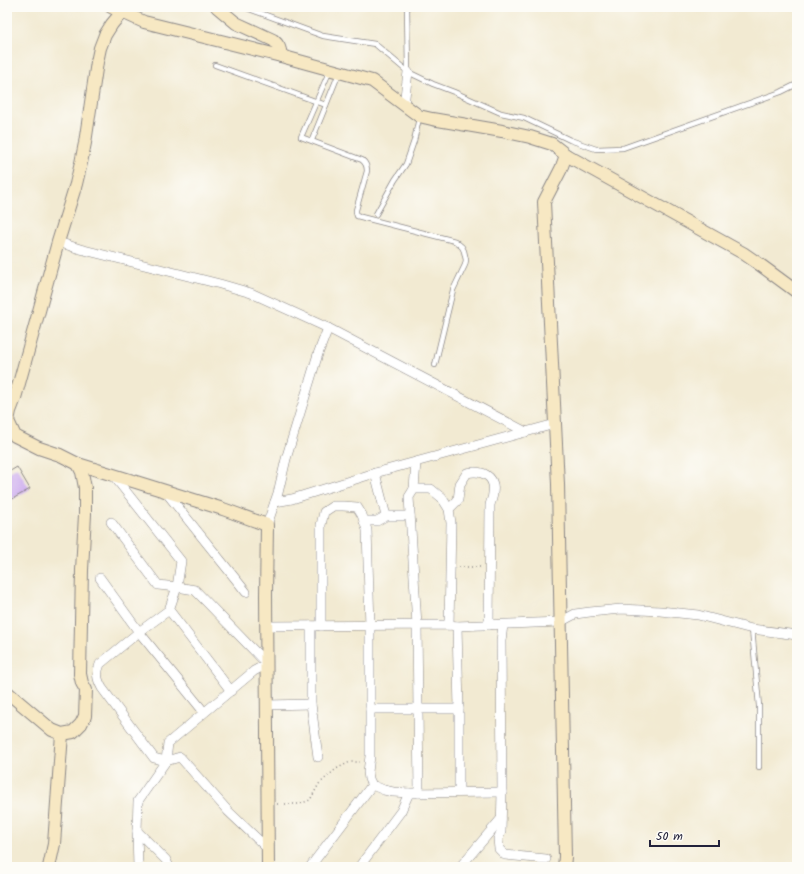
<svg xmlns="http://www.w3.org/2000/svg" width="804" height="874" font-family="Kalam,sans-serif">
	<style>
		.building { fill: #cba9ee }
		.lines { fill: none; stroke-linecap: round; stroke-linejoin: round }
		.lane-casing { stroke: #8a8686; stroke-width: 6 }
		.street-casing { stroke: #8a8686; stroke-width: 10 }
		.secondary-casing { stroke: #8a8686; stroke-width: 14 }
		.path { stroke: #8a8686; stroke-width: 1.5; stroke-dasharray: 1 3; stroke-linecap: butt }
		.lane { stroke: #fff; stroke-width: 4.5 }
		.street { stroke: #fff; stroke-width: 9 }
		.secondary { stroke: #f7e8c3; stroke-width: 12 }
	</style>
	<rect width="100%" height="100%" fill="#fdfcf7"/>
	<filter id="ink" filterUnits="userSpaceOnUse"><feTurbulence type="fractalNoise" baseFrequency=".025" numOctaves="2"/><feDisplacementMap in="SourceGraphic" scale="8" xChannelSelector="R" yChannelSelector="G"/><feConvolveMatrix kernelMatrix="1 2 1 2 8 2 1 2 1" color-interpolation-filters="sRGB"/></filter>
	<filter id="wash" filterUnits="userSpaceOnUse"><feTurbulence type="fractalNoise" baseFrequency=".012" numOctaves="4" result="noise"/><feDisplacementMap in="SourceGraphic" scale="16" xChannelSelector="R" yChannelSelector="G"/><feGaussianBlur stdDeviation="0.9" result="paint"/><feColorMatrix in="noise" values="0 0 0 0 0 0 0 0 0 0 0 0 0 0 0 0 0 1.4 0 .05"/><feComposite in="paint" operator="in"/></filter>
	<g filter="url(#wash)">
		<rect width="100%" height="100%" fill="#f2ead2"/>
		<g id="blocks">
			<path class="building" d="M17 467 30 489 7 502V473Z"/>
		</g>
	</g>
	<g filter="url(#ink)">
		<use href="#blocks" fill-opacity="0" stroke="#8a8686" stroke-width="1"/>
		<g class="lines">
			<g class="lane-casing">
				<g id="lane">
					<path d="M244 7 323 36 375 44 408 72 433 84 454 92 501 113 524 118 570 140 596 149 623 148 781 92 797 84"/>
					<path d="M407 7 408 72"/>
					<path d="M215 65 326 105"/>
					<path d="M330 70 301 137 362 160C366 163 367 166 367 171L356 210V212L357 216 455 241 462 247 464 251 466 260 465 265 453 290 435 365"/>
					<path d="M312 140 339 73"/>
					<path d="M376 214 395 180 406 164 414 141 419 118"/>
					<path d="M752 629 759 706V767"/>
				</g>
			</g>
			<g class="street-casing">
				<g id="street">
					<path d="M404 105 408 72"/>
					<path d="M58 242 80 249 220 284 251 293 328 328 526 432"/>
					<path d="M375 473 386 516H410"/>
					<path d="M113 475 181 561 177 587 169 610 139 632 100 664C96 674 97 679 102 688L154 758 166 761 180 757 228 811 268 849"/>
					<path d="M414 489 416 462"/>
					<path d="M165 491 246 592"/>
					<path d="M275 502 292 499 375 473 555 424"/>
					<path d="M449 509 458 500 460 484 467 473C481 470 496 475 493 493 493 497 491 501 490 505L489 625"/>
					<path d="M364 521H377L386 516"/>
					<path d="M111 522 158 585 177 587 195 590 267 664 254 671 168 743 166 761 138 801 137 831 138 867"/>
					<path d="M267 525 278 493 286 459 318 354 328 328"/>
					<path d="M100 578 139 632 204 712"/>
					<path d="M169 610 231 691"/>
					<path d="M503 625 501 641 502 792 501 832 498 839 499 849 505 855 546 859"/>
					<path d="M267 626 449 625 457 626 560 622 575 614 590 612 621 609 660 611 698 615 752 629 797 635"/>
					<path d="M311 626V704L318 757"/>
					<path d="M321 626V525L324 512 333 506H343L357 507 362 515 367 530 370 626V756L368 772 369 779 372 785 384 790 393 792 409 793 502 792"/>
					<path d="M457 626 459 709V792"/>
					<path d="M267 705 311 704"/>
					<path d="M370 709H459"/>
					<path d="M419 793 417 625 409 497 414 489H431L442 498 449 509 451 523 449 625"/>
					<path d="M137 831 166 860 169 867"/>
					<path d="M310 867 372 785"/>
					<path d="M359 867 401 811 409 793"/>
					<path d="M460 867 501 819"/>
				</g>
			</g>
			<g class="secondary-casing">
				<g id="secondary">
					<path d="M111 7 144 22 281 56"/>
					<path d="M217 7 236 23 273 40C279 45 280 48 281 56L372 81 419 116 432 119 502 131 530 137 552 144 566 155 561 169 544 202 558 484 565 857 564 867"/>
					<path d="M122 12 112 24 105 35 100 48 97 62 85 143 81 163 76 184 58 242 15 398 10 411 8 421 15 436 39 448 60 455 78 464 223 509 267 525 266 595 268 867"/>
					<path d="M566 155 743 253 759 264 797 292"/>
					<path d="M7 692 52 730 62 734 73 732 81 724 85 716 86 690 82 683 80 674 82 570 85 514V488L82 472 78 464"/>
					<path d="M49 867 54 844 62 734"/>
				</g>
			</g>
			<g class="path">
				<path d="M459 567H481"/>
				<path d="M277 804H300L310 800 319 784 336 769 350 762H360"/>
			</g>
			<use href="#lane" class="lane"/>
			<use href="#street" class="street"/>
			<use href="#secondary" class="secondary"/>
		</g>
	</g>
	<rect width="804" height="874" fill="none" stroke="#fdfcf7" stroke-width="24"/>
	<path d="M650 840v6h69v-6" fill="none" stroke="#22223b" stroke-width="2"/>
	<text x="656" y="840" font-size="12" fill="#22223b" stroke="#fdfcf7" stroke-width="3" paint-order="stroke">50 m</text>
</svg>
